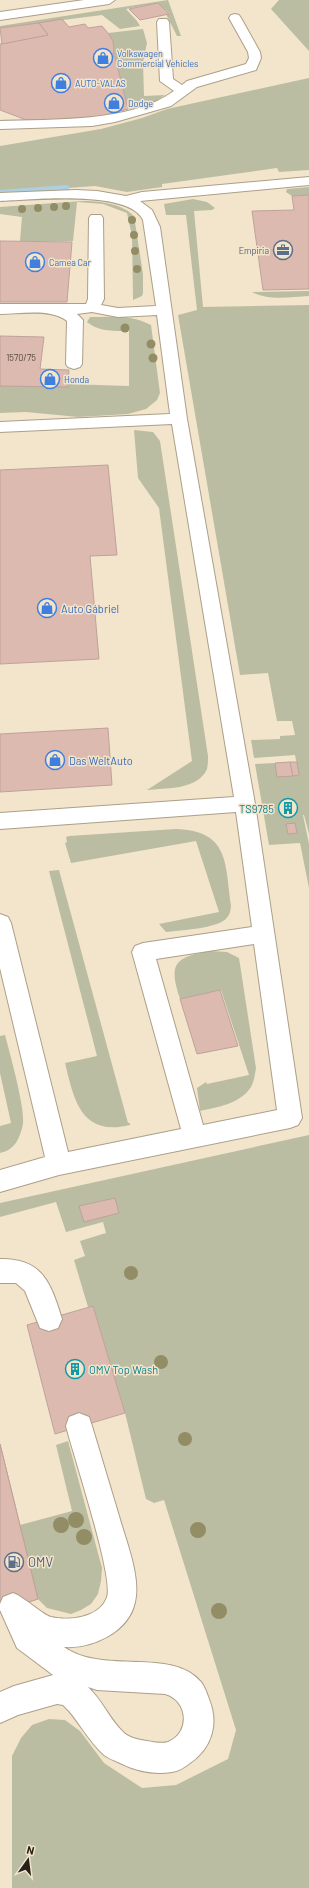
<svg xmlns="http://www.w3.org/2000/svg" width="309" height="1888" font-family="Barlow,sans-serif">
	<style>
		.green { fill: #babda2 }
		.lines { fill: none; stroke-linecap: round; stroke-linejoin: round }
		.stream { fill: #aecfe0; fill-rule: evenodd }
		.building { fill: #ddbab0; stroke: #bea29a }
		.service-casing { stroke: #ac9f88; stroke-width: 2 }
		.service { fill: #fff; fill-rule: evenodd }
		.tree { fill: #928d65 }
		.labels { text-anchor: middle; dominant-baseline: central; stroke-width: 3; stroke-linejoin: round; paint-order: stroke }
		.far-shop-label { font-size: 9px; fill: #366cbe; stroke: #f3e5cc; text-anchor: start }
		.far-service-label { font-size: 9px; fill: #4e5e75; stroke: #f3e5cc; text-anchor: end }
		.number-label { font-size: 9px; fill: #54483f }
		.shop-label { font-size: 11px; fill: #366cbe; stroke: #f3e5cc; text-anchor: start }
		.culture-label { font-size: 11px; fill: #0d838f; stroke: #f3e5cc; text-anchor: end }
		.near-service-label { font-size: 13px; fill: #4e5e75; stroke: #f3e5cc; text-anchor: start }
	</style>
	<rect width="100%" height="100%" fill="#f3e5cc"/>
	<g class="green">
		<path d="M168 0 181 36H177L166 14 169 13 158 3 126 9 137 21 140 26 120 29 102 15 0 28V26Z"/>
		<path d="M279 0H309V51L271 9Z"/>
		<path d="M143 29 147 43 143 62 144 96 165 95 149 105 128 109 115 57H113C115 48 113 41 108 33Z"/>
		<path d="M309 78V170L279 172 277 168 162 184V187L127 192 95 186 0 193V146L101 129 142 118 167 109Z"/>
		<path d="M309 187V195L292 196 286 192 287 189Z"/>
		<path d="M193 199 207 202 215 208 212 210 194 211 203 307 309 305V834L304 815H303L309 844V888L300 843 269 845 255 764 275 763 278 776 299 775 295 755 254 758 251 740 280 739V736L295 735 292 721H277L268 673 240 675 178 315 197 310 186 215H166L164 204Z"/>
		<path d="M82 201C99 201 121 203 134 216L143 274V293L142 296 133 300 132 236 127 213 103 204 77 202 73 241H20L22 217 0 214V207Z"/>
		<path d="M309 291V296C291 297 268 301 252 292Z"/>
		<path d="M90 317C113 317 130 314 151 325L160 393 157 400 146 409 128 414 78 417 26 412 0 413V386L68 384 129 386V331C115 331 99 332 87 322Z"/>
		<path d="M134 430 153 432 160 441 208 756C208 760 208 765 207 769 198 790 166 788 147 790L192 761 159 508 138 478Z"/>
		<path d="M176 829C229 831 225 862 231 905 231 911 229 918 223 921 210 929 182 930 166 932L159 924 219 912 196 841 71 863 65 843 67 842 66 837 69 836Z"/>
		<path d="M59 870 128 1123H130V1125C81 1137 74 1100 65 1063L97 1056 49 871Z"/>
		<path d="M211 951 227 952 239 958 256 1068C255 1074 254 1082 251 1087 240 1104 218 1107 200 1111L197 1088 206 1082 207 1084 249 1075 221 990 180 999C168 963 175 957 211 951Z"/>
		<path d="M5 1035C10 1054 25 1107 23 1124 20 1138 15 1150 0 1153V1126L11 1123 0 1073V1036Z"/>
		<path d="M309 1135V1888H12V1756L21 1738 32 1725 49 1719 65 1720 80 1731 104 1763 142 1788 176 1785 228 1759 236 1730 164 1500 154 1503 146 1499 125 1413 93 1306 88 1307 74 1260 85 1256 80 1241 106 1233 103 1222 66 1232 56 1202 0 1217V1203Z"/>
		<path d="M68 1441 102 1568 101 1581 98 1594 91 1604 81 1610 71 1614 47 1608 38 1599 20 1525 72 1511 56 1445Z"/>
	</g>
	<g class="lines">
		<path class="stream" d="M66 185 69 186V190L0 196V190Z"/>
	</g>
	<g class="building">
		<path d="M158 3 169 14 140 20 129 9Z"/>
		<path d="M62 19 69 27 85 24 88 28 102 26 108 33 113 41 114 50 113 57H115L128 109 99 117 29 121 0 110V44L48 35 39 23Z"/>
		<path d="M39 23 48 35 2 44 0 28Z"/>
		<path d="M309 195V289L263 290 252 211 294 210 292 196Z"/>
		<path d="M0 241 72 242 67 302H0Z"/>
		<path d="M0 336 44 337 40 369 69 370 68 387 0 386Z"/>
		<path d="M108 465 117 555 90 556 99 659 0 664V470Z"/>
		<path d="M108 728 112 785 0 792V734Z"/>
		<path d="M290 762 293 776 277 777 275 763Z"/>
		<path d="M290 762H297L299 775 293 776Z"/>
		<path d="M291 801 293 814 285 815 282 802Z"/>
		<path d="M295 823 297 833 288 834 286 824Z"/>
		<path d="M220 990 238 1046 197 1054 180 999Z"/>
		<path d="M115 1198 119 1213 84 1222 79 1206Z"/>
		<path d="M93 1306 125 1413 55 1434 27 1325Z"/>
		<path d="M0 1444 38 1599 0 1611Z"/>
		<path d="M0 1444 38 1599 0 1611Z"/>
	</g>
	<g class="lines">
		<g class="service-casing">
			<g id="service">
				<path d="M84 0H115L109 4 0 20V12Z"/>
				<path d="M235 14 239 15 241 18 260 52 261 58 256 70 197 87 171 106 115 122 92 126 0 129V121C53 119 130 123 174 91L160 81 157 22 159 19H167L169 22 173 79 182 85 187 81 246 64 249 58 248 52 229 18 231 15Z"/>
				<path d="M309 177V185L140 201 152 210 160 227 187 419 255 804 302 1118 298 1125 290 1128 59 1175 0 1192V1170L45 1157 0 968V914L8 917 11 923 68 1152 181 1129 132 952 135 946 143 943 252 927 236 812 0 829V813L234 797 172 424 0 432V422L170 414 157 315 118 317 92 312 77 314 83 320 82 364 80 367 74 369 68 367 66 364 67 321C50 308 20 314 0 314V304H86L88 299 89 218 91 215H101L103 218 104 299 101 305 118 308 156 306 143 220C129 189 29 200 0 201V193L76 190 97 191 126 196 142 192ZM254 944 277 1110 203 1125 156 959Z"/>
				<path d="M0 1259C43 1258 51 1284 62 1319L58 1328 49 1331 40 1328 25 1291 16 1283H0Z"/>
				<path d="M79 1413 89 1417 92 1426C101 1456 110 1486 119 1516 126 1541 141 1577 135 1602 129 1632 92 1649 64 1647 103 1675 172 1647 201 1682 205 1687 207 1694 209 1699 219 1724 212 1748 190 1763 185 1767 179 1771 172 1772 155 1775 137 1771 122 1764 116 1761 107 1758 103 1754 90 1742 80 1724 69 1711L63 1705 57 1704 18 1715 0 1723V1692L14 1686 53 1675 17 1648 0 1610V1604L3 1597 13 1593C24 1597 43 1615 51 1617 69 1621 100 1618 107 1597 114 1577 73 1454 66 1426L69 1417ZM88 1687 97 1690 165 1694C188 1700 191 1733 168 1742 162 1744 153 1742 147 1741 139 1740 130 1738 124 1733 110 1720 102 1700 88 1687Z"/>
			</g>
		</g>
		<use href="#service" class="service"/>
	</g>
	<g class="tree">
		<circle cx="66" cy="206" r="4"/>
		<circle cx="54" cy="207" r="4"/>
		<circle cx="38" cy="208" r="4"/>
		<circle cx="22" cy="209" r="4"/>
		<circle cx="132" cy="220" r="4"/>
		<circle cx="134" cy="235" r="4"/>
		<circle cx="135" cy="251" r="4"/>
		<circle cx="137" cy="269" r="4"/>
		<circle cx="125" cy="328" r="4.5"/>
		<circle cx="151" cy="344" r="4.5"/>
		<circle cx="153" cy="358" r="4.5"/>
		<circle cx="131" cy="1273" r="7"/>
		<circle cx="161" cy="1362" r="7"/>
		<circle cx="185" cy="1439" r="7"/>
		<circle cx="76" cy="1520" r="8"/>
		<circle cx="61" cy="1525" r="8"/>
		<circle cx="198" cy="1530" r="8"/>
		<circle cx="84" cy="1537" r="8"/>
		<circle cx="219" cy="1611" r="8"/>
	</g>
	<defs>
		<g id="shop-ring" transform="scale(1)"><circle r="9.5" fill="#f3e5cc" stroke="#3f7fe0" stroke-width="1.5"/><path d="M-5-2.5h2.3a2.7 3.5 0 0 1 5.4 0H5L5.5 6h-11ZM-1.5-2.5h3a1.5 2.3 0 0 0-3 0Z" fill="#3f7fe0"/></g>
		<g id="office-ring" transform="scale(1)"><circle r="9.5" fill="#f3e5cc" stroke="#5c6f8a" stroke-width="1.5"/><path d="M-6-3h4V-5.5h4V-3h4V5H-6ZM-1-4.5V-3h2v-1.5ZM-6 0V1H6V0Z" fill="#5c6f8a"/></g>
		<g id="building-ring" transform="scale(1)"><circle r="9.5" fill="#f3e5cc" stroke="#0f9aa8" stroke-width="1.5"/><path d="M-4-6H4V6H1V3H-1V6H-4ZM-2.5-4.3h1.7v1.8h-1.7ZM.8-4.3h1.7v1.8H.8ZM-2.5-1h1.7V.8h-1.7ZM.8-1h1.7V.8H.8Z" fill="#0f9aa8"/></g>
		<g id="fuel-ring" transform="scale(1)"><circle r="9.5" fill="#f3e5cc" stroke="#5c6f8a" stroke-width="1.5"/><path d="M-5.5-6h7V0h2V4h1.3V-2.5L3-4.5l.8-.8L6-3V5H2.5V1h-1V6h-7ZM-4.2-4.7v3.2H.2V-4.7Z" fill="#5c6f8a"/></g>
	</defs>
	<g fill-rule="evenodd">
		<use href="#shop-ring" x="103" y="58"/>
		<use href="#shop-ring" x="61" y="83"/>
		<use href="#shop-ring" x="114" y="103"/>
		<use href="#office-ring" x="283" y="250"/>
		<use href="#shop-ring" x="35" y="262"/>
		<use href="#shop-ring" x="50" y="379"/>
		<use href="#shop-ring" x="47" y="608"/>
		<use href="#shop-ring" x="55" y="760"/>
		<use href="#building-ring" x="288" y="808"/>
		<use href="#building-ring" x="75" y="1369"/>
		<use href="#fuel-ring" x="14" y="1562"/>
	</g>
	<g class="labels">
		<g class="far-shop-label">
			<text x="117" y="53">Volkswagen<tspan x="117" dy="10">Commercial Vehicles</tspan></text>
			<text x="75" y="83">AUTO-VALAS</text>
			<text x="128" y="103">Dodge</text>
			<text x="49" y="262">Camea Car</text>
			<text x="64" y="379">Honda</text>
		</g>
		<g class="far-service-label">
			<text x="269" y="250">Empiria</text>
		</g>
		<g class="number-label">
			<text x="21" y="357">1570/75</text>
		</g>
		<g class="shop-label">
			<text x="61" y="608">Auto Gábriel</text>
			<text x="69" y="760">Das WeltAuto</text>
		</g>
		<g class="culture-label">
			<text x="274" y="808">TS9785</text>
			<text x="89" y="1369" text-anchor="start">OMV Top Wash</text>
		</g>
		<g class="near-service-label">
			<text x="28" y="1562">OMV</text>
		</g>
	</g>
	<g transform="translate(28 1860) rotate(14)" stroke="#f3e5cc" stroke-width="3" paint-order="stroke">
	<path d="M0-3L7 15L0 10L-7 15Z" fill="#272219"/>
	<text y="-6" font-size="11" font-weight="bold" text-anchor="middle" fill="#272219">N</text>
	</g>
</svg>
